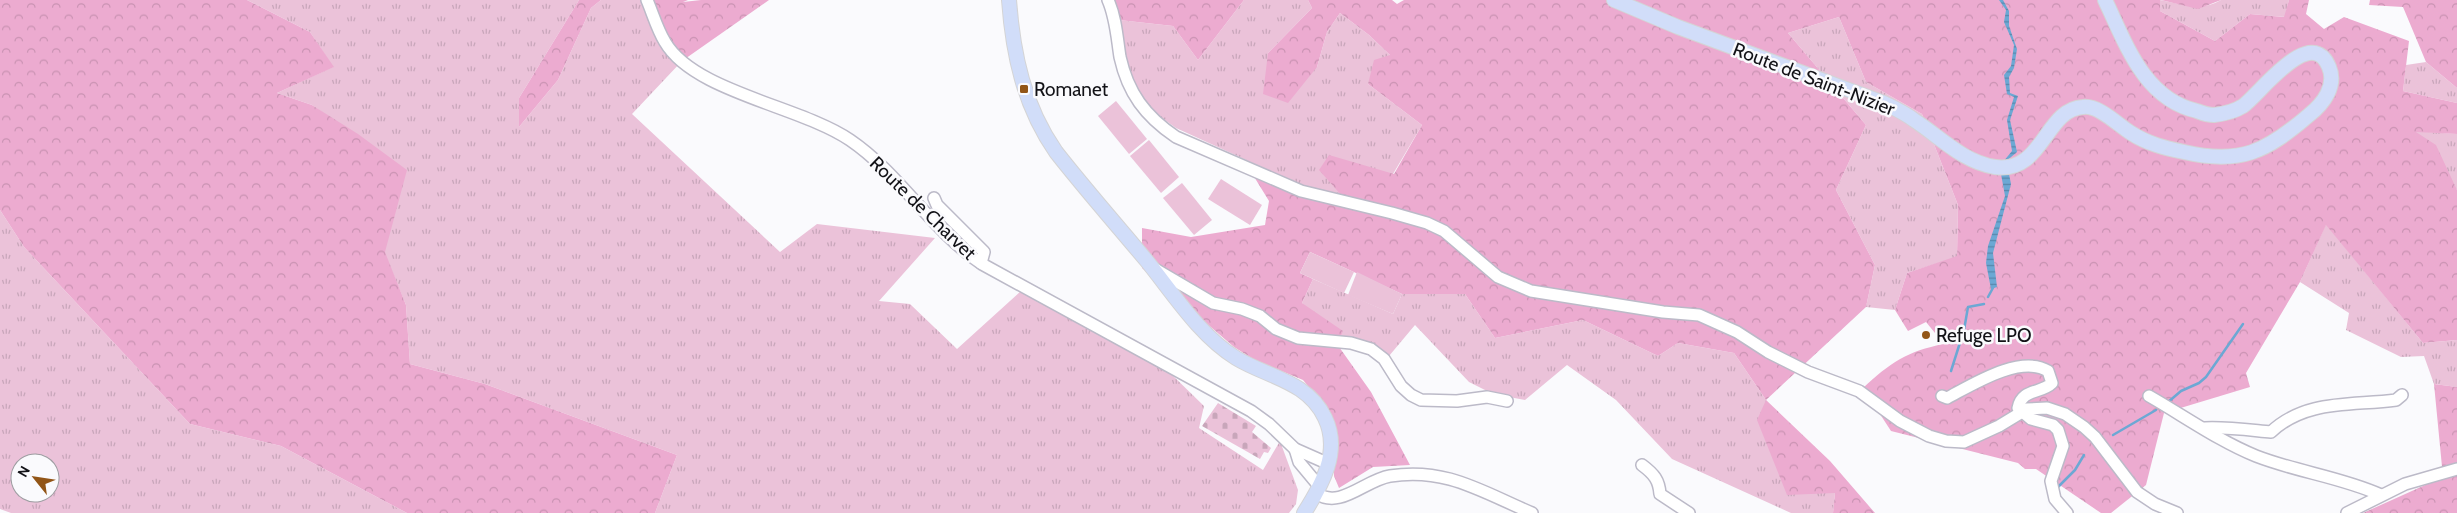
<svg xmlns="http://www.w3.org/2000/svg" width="2457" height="513" font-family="Cabin,sans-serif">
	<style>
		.grass { fill: url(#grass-tufts); fill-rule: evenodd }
		.forest { fill: url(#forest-crowns) }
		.cemetery { fill: url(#cemetery-stones) }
		.pitch { fill: #ebc2d9 }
		.water { fill: url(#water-rules) }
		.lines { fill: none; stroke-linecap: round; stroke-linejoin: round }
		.stream { stroke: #6ca8d4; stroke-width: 2.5 }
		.minor-casing { stroke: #bcbac8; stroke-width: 14 }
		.major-casing { stroke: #d4d4d5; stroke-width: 16 }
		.minor { stroke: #fff; stroke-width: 11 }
		.major { stroke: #d1ddf9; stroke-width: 14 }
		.poi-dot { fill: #925517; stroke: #fafafd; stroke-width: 2 }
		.labels { text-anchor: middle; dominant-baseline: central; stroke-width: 5; stroke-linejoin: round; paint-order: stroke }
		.street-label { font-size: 19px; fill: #121217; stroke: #fafafd }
		.poi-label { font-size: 19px; fill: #121217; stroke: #fafafd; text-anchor: start }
	</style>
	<defs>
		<pattern id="grass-tufts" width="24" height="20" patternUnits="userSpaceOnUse" patternTransform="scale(1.25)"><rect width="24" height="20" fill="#ebc2d9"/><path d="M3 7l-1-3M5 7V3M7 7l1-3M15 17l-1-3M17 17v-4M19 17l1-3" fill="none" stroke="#c8a6ba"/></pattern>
		<pattern id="forest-crowns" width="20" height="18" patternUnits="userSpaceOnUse" patternTransform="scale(1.25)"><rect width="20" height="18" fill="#ecabd0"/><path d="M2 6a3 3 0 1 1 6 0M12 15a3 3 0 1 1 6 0" fill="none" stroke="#c992b2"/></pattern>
		<pattern id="cemetery-stones" width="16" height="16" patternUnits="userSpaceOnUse" patternTransform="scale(1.25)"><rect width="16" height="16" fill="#ebc2d9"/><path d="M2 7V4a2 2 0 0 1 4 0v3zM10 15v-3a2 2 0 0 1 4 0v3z" fill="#c8a6ba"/></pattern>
		<pattern id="water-rules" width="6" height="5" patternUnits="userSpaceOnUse" patternTransform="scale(1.25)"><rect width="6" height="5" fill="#6ca8d4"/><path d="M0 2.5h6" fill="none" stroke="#5787ab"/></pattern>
	</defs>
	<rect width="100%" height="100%" fill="#fafafd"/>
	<g class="grass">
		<path d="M247 0H579L519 98V127L558 80 591 8 601 0H643L682 61 632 114 780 252 817 224 935 238 879 301 910 304 957 349 1021 291 1167 370 1204 406 1199 428 1263 470 1280 441 1298 490 1296 504 1289 513H655L677 455 485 384 410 364 406 305 384 252 406 170 312 105 277 93 333 67 310 32Z"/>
		<path d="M1244 0H1308L1312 8 1268 53 1317 67 1327 32 1340 13 1369 35 1390 55 1368 84 1422 125 1393 174 1343 196 1321 194 1176 128 1147 107 1131 80 1119 20 1173 26 1198 60Z"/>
		<path d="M2160 0C2181 4 2201 12 2221 0H2289L2285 17 2250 14 2215 41 2160 11Z"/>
		<path d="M1839 17 1866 82 1922 114 1958 205 1957 257 1907 273 1895 310 1866 307 1875 265 1836 190 1866 125 1788 33Z"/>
		<path d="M2426 62 2457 88V103L2403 91 2406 65Z"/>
		<path d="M2414 131 2457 134V190L2455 188Z"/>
		<path d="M0 210 24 247 190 424 281 446 407 513H11L0 509ZM20 463H50V493H20Z"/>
		<path d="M2326 224 2423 343 2457 340V387L2434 384 2424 356 2401 357 2346 330 2349 313 2300 282Z"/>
		<path d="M1313 279 1393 314 1402 294H1465L1495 338 1583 320 1658 356 1678 343 1734 353 1766 400 1835 493 1833 513H1791L1672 459 1616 400 1567 365 1525 400 1493 394 1469 382 1415 325 1389 356 1337 344 1302 303Z"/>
	</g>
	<g class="forest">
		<path d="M0 0H247L310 32 334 67 277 93 312 105 358 134 407 170 385 252 406 305 410 364 485 384 677 455 655 513H407L281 446 190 424 24 247 0 210Z"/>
		<path d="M579 0H601L591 8 558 80 519 127V98Z"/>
		<path d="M643 0H688L683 2 701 0H769L682 61Z"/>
		<path d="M1111 0H1244L1198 60 1173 26 1119 20Z"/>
		<path d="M1308 0H1392L1397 4 1404 0H2160V11L2215 41 2250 14 2284 17 2289 0H2309L2306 14 2324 29 2344 17 2409 41 2403 91 2457 103V134L2416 132 2436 145 2457 190V340L2423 343 2326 225 2300 282 2246 373 2250 387 2164 413 2146 485 2111 513H2101L2036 469H2025L2018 463 1891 431 1863 388C1890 363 1907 351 1944 344L1926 322 1908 331 1895 310 1907 273 1957 256 1958 205 1922 114 1866 82 1839 17 1788 33 1866 125 1836 190 1875 265 1866 307 1766 400 1830 461 1875 513H1833L1835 493 1787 495 1757 420 1766 400 1734 353 1678 343 1658 356 1583 320 1495 338 1465 294H1402L1310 252 1300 273 1313 279 1302 303 1343 331 1337 344 1371 392 1410 465 1373 467 1339 488 1334 476 1331 413 1303 380 1253 359 1234 347 1142 268V228L1191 237 1265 225 1269 201 1253 175 1342 196 1319 170 1329 155 1394 174 1422 125 1368 84 1374 60 1390 55 1369 35 1340 13 1327 32 1317 67 1288 103 1263 94 1268 53 1312 8Z"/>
		<path d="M2161 0H2221L2198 9Z"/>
		<path d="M2370 0H2457V88L2426 62 2403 7 2369 5Z"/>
		<path d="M2434 384 2457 387V513H2363L2443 477Z"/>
	</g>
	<path class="cemetery" d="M1218 403 1256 426 1252 432 1271 448 1268 453 1264 452 1260 459 1202 426Z"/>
	<g class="pitch">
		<path d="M1116 101 1147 139 1129 154 1098 116Z"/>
		<path d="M1149 140 1179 177 1161 193 1130 156Z"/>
		<path d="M1221 179 1262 205 1250 225 1208 199Z"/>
		<path d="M1182 183 1212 220 1194 235 1163 198Z"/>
		<path d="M1310 252 1354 272 1344 293 1300 273Z"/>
		<path d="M1357 272 1402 294 1393 314 1348 295Z"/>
	</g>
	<g class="water">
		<path d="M1999 0H2003L2009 11V26L2017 49 2014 68 2009 77 2010 93 2018 96 2010 120 2017 152 2004 163 2003 162 2012 151 2007 120 2014 97 2007 94 2004 75 2011 66 2014 45 2004 22 2006 10Z"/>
		<path d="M2001 174H2009L2011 184 1993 253 1997 287 1991 289 1986 263 1988 246 2005 196Z"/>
	</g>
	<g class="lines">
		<g class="stream">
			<path d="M1988 297 1994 286"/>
			<path d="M1951 371 1964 330 1968 307 1984 304"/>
			<path d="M2167 403 2181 391 2199 383 2206 377 2243 324"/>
			<path d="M2113 435 2156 410"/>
			<path d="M2056 489 2075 470 2084 455"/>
		</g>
		<g class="minor-casing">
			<g id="minor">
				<path d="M647 0C653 14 657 29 665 42 694 92 800 106 850 140 900 174 931 230 982 264L1251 411 1269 424 1295 449 1329 464"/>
				<path d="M1108 0C1116 18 1117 38 1120 57 1128 93 1145 116 1176 137L1301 191 1392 213 1427 223 1444 231 1498 277 1531 291 1663 312 1699 315 1737 332 1768 352 1808 372 1859 391 1900 421 1929 436 1946 441 1964 442 1999 426 2027 409 2047 408 2065 414 2084 427 2095 437 2137 492 2155 504 2177 513"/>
				<path d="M934 198 937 205 984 252 981 263"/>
				<path d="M1155 269 1213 303 1242 309 1260 316 1276 329 1298 338 1351 343 1371 349 1384 359 1401 386 1411 395 1421 400 1457 401 1487 397 1507 401"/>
				<path d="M1942 396 1947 398C1972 385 2020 354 2048 371L2052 383C2041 394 2022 388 2018 408L2031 419 2053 425 2058 430 2063 446 2051 481 2055 499 2067 513"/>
				<path d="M2149 396C2184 416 2219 441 2256 456 2297 472 2341 477 2381 495"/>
				<path d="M2205 428C2227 427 2249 430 2271 432 2306 399 2352 406 2396 400L2402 395"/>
				<path d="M1295 449 1299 462 1319 486"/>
				<path d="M1642 465C1654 474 1659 480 1660 494L1689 513"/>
				<path d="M1316 493C1340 510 1365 480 1390 476 1446 467 1482 492 1532 513"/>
				<path d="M2347 513 2405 484 2457 469"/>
			</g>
		</g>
		<g class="major-casing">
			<g id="major">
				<path d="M1009 0C1013 55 1024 106 1056 152 1085 189 1116 224 1146 260 1173 293 1199 335 1236 358 1267 377 1308 381 1325 418 1341 451 1322 485 1304 513"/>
				<path d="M1614 0 1678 27 1884 103C1894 108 1905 113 1914 120 1940 137 1963 162 1995 167 2043 174 2045 109 2083 107 2099 105 2118 125 2131 133 2148 144 2165 148 2184 152 2240 165 2266 152 2309 115 2323 104 2337 86 2329 67 2311 23 2260 94 2243 106 2235 111 2223 114 2214 115 2209 115 2202 113 2197 111 2144 99 2126 44 2105 0"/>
			</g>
		</g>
		<use href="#minor" class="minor"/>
		<use href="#major" class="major"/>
	</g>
	<g class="poi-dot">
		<rect x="1019" y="84" width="10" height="10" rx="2.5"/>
		<circle cx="1926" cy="335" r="5"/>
	</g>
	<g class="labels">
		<g class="street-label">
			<text transform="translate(1814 79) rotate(21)">Route de Saint-Nizier</text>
			<text transform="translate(923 208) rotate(44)">Route de Charvet</text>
		</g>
		<g class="poi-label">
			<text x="1034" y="89">Romanet</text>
			<text x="1936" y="335">Refuge LPO</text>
		</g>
	</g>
	<g transform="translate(35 478) rotate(300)"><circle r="24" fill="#fafafd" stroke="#9d9da1"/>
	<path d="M0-4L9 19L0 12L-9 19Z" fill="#925517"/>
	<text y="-8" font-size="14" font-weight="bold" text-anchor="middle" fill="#121217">N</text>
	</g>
</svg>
